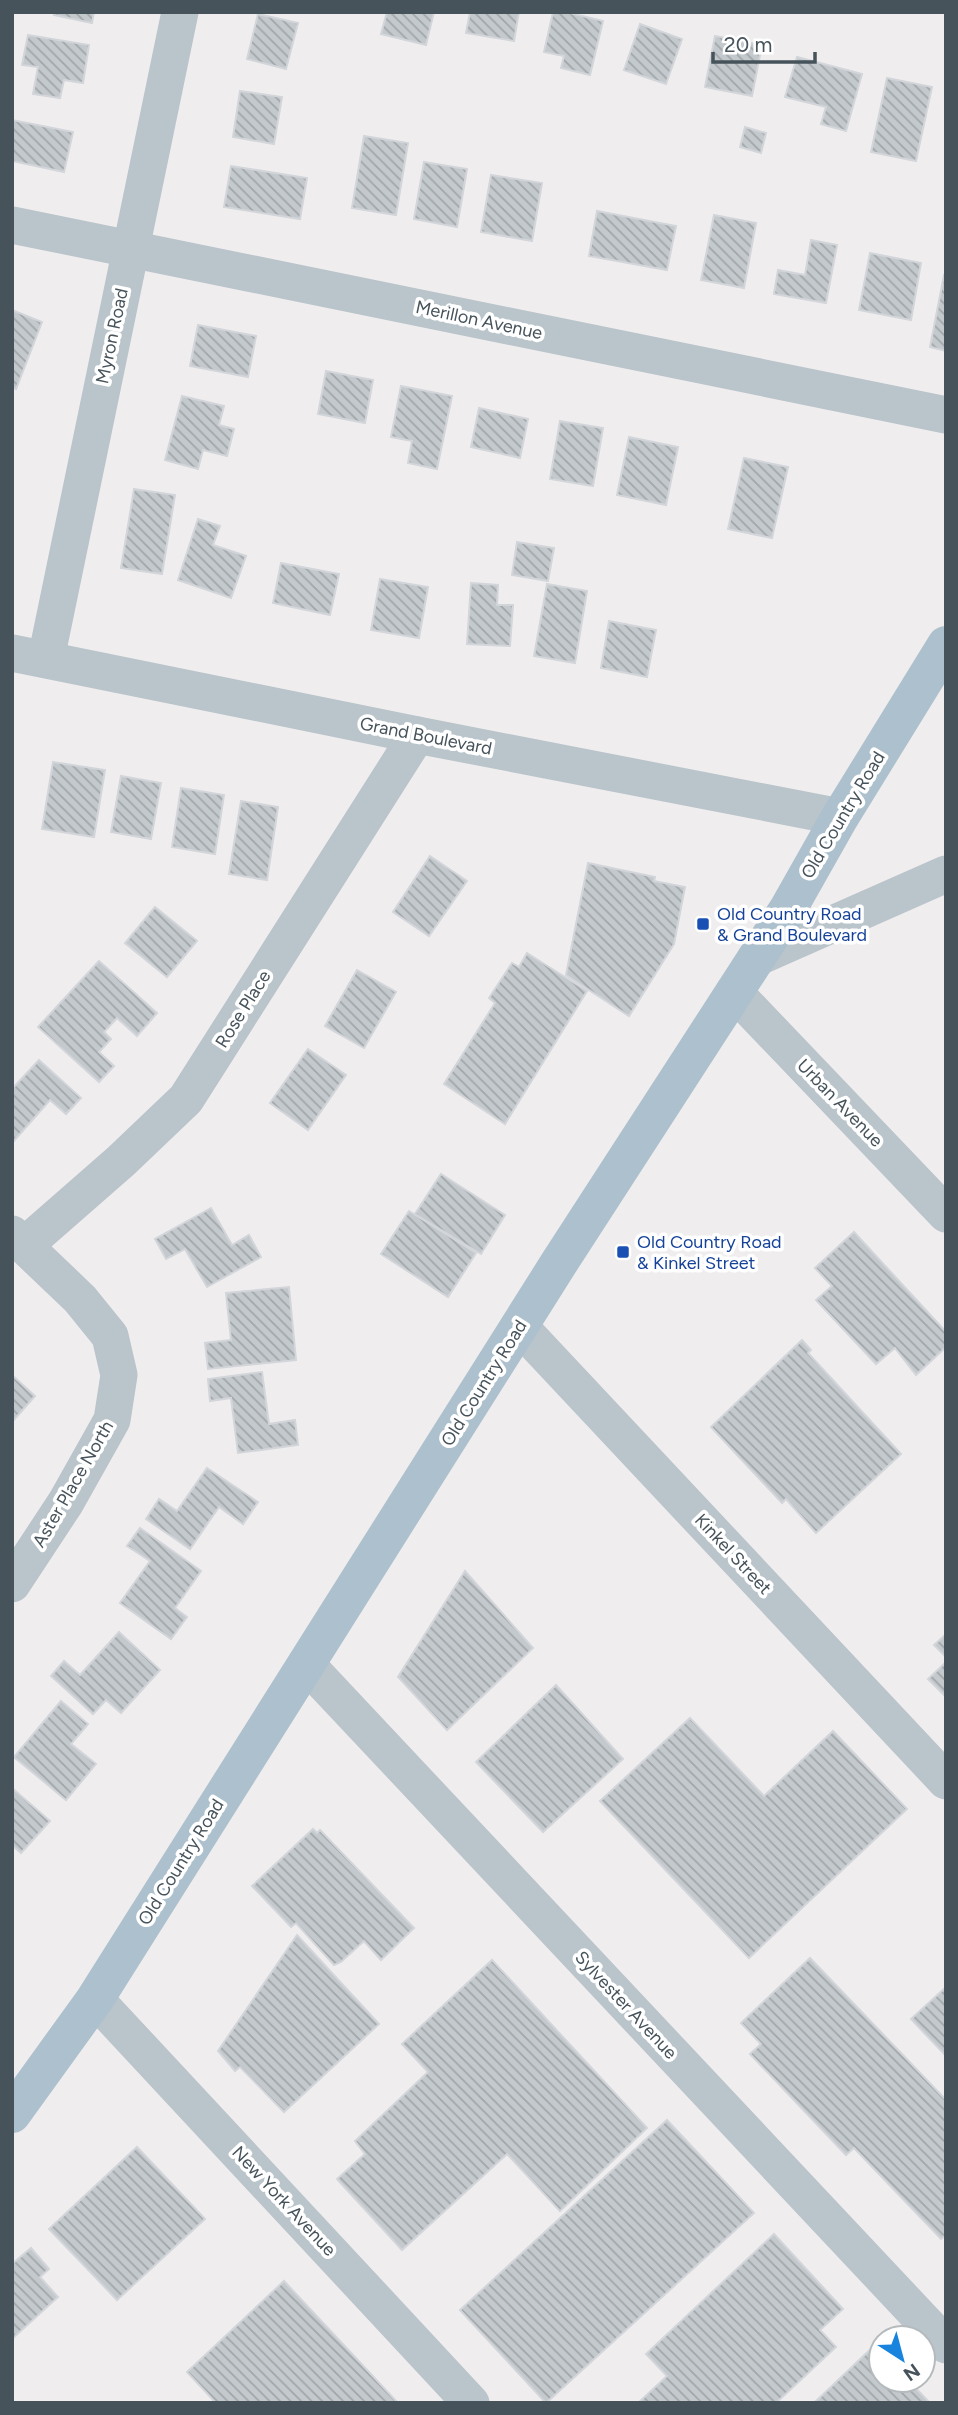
<svg xmlns="http://www.w3.org/2000/svg" width="958" height="2415" font-family="Figtree,sans-serif">
	<style>
		.building { fill: url(#building-back-hatch); stroke: #d2d5d9; stroke-width: 2 }
		.lines { fill: none; stroke-linecap: round; stroke-linejoin: round }
		.minor { stroke: #b9c4cb; stroke-width: 37 }
		.major { stroke: #adc0cd; stroke-width: 38 }
		.transit-dot { fill: #1a4fb4; stroke: #fff; stroke-width: 2.5 }
		.labels { text-anchor: middle; dominant-baseline: central; stroke-width: 7; stroke-linejoin: round; paint-order: stroke }
		.street-label { font-size: 18px; fill: #46535b; stroke: #fff }
		.transit-label { font-size: 18px; fill: #164399; stroke: #fff; text-anchor: start }
	</style>
	<defs>
		<pattern id="building-back-hatch" width="6" height="6" patternUnits="userSpaceOnUse" patternTransform="scale(1.75)"><rect width="6" height="6" fill="#c4c9cd"/><path d="M-1 5l2 2M0 0l6 6M5-1l2 2" fill="none" stroke="#a1a6a9"/></pattern>
	</defs>
	<rect width="100%" height="100%" fill="#f0edee"/>
	<g class="building">
		<path d="M55 12H94L92 23 54 15Z"/>
		<path d="M387 12H434L426 45 381 34Z"/>
		<path d="M470 12H519L514 41 466 33Z"/>
		<path d="M553 12H566L603 21 590 75 561 68 564 56 544 52Z"/>
		<path d="M258 14 298 23 286 69 247 59Z"/>
		<path d="M640 24 682 39 666 84 624 70Z"/>
		<path d="M28 35 89 45 83 83 64 80 60 98 33 94 38 67 22 65Z"/>
		<path d="M715 36 762 45 752 96 705 87Z"/>
		<path d="M797 57 862 74 846 131 821 124 826 107 785 97Z"/>
		<path d="M887 78 932 87 916 161 871 152Z"/>
		<path d="M240 91 282 97 274 144 233 137Z"/>
		<path d="M12 120 73 132 64 172 12 161Z"/>
		<path d="M745 127 766 133 761 153 740 147Z"/>
		<path d="M364 136 408 143 396 215 352 208Z"/>
		<path d="M424 162 467 169 457 227 414 219Z"/>
		<path d="M231 166 307 178 300 219 224 207Z"/>
		<path d="M491 175 542 183 532 241 481 232Z"/>
		<path d="M597 211 676 226 667 270 589 256Z"/>
		<path d="M714 215 756 223 744 288 701 280Z"/>
		<path d="M811 240 837 245 826 303 774 294 778 270 805 275Z"/>
		<path d="M870 253 921 263 911 320 859 310Z"/>
		<path d="M944 275H946V351L930 347Z"/>
		<path d="M12 310 42 322 16 389 12 387Z"/>
		<path d="M198 325 256 336 248 377 190 366Z"/>
		<path d="M326 371 373 380 365 423 318 414Z"/>
		<path d="M401 386 452 396 437 469 408 463 412 441 391 437Z"/>
		<path d="M182 396 224 406 219 425 234 429 227 456 203 450 198 469 165 460Z"/>
		<path d="M479 408 528 419 520 458 471 447Z"/>
		<path d="M560 421 603 428 593 486 550 479Z"/>
		<path d="M629 437 678 447 666 505 617 495Z"/>
		<path d="M744 458 788 467 772 538 728 529Z"/>
		<path d="M134 489 175 495 162 574 121 568Z"/>
		<path d="M198 519 220 526 213 545 246 556 231 598 178 580Z"/>
		<path d="M517 542 554 548 548 581 512 575Z"/>
		<path d="M281 563 339 574 330 615 273 603Z"/>
		<path d="M380 579 428 587 419 638 371 630Z"/>
		<path d="M471 583 498 585 497 605H513L510 646 467 644Z"/>
		<path d="M547 584 587 591 575 663 534 656Z"/>
		<path d="M609 621 656 630 647 677 601 668Z"/>
		<path d="M53 762 105 770 94 837 42 829Z"/>
		<path d="M121 776 161 783 151 839 111 832Z"/>
		<path d="M181 788 224 795 215 854 172 847Z"/>
		<path d="M241 801 278 807 267 880 229 874Z"/>
		<path d="M430 856 467 881 429 936 393 912Z"/>
		<path d="M588 863 655 877 654 881 685 887 674 944 629 1016 566 975Z"/>
		<path d="M155 907 197 941 167 977 125 943Z"/>
		<path d="M527 953 587 991 505 1124 444 1084 495 1003 489 998 512 963 519 967Z"/>
		<path d="M99 961 157 1013 137 1036 117 1018 104 1032 111 1039 99 1052 114 1066 99 1082 38 1027Z"/>
		<path d="M357 970 396 992 364 1048 325 1026Z"/>
		<path d="M308 1049 346 1075 308 1130 270 1103Z"/>
		<path d="M39 1060 81 1098 66 1114 50 1100 12 1143V1089Z"/>
		<path d="M441 1174 505 1215 481 1254 415 1214Z"/>
		<path d="M211 1208 232 1245 249 1235 261 1257 207 1287 185 1249 166 1259 155 1239Z"/>
		<path d="M409 1211 476 1253 448 1297 381 1254Z"/>
		<path d="M854 1232 946 1332V1347L916 1375 895 1348 876 1364 816 1300 832 1286 815 1268Z"/>
		<path d="M289 1287 296 1360 208 1369 205 1343 231 1340 226 1293Z"/>
		<path d="M802 1340 811 1350 808 1353 901 1454 816 1533 786 1499 782 1503 711 1427Z"/>
		<path d="M262 1372 269 1424 295 1420 298 1445 238 1453 231 1398 210 1401 208 1379Z"/>
		<path d="M12 1375 35 1396 12 1422Z"/>
		<path d="M207 1468 258 1502 243 1524 219 1507 190 1549 146 1519 159 1499 177 1511Z"/>
		<path d="M140 1528 201 1571 175 1608 187 1617 171 1639 120 1603 150 1561 127 1546Z"/>
		<path d="M465 1571 533 1648 447 1730 398 1677Z"/>
		<path d="M119 1632 160 1670 121 1713 106 1700 93 1714 51 1676 64 1661 80 1675Z"/>
		<path d="M946 1634V1657L934 1645Z"/>
		<path d="M946 1662V1697L928 1679Z"/>
		<path d="M556 1685 623 1759 543 1832 476 1762Z"/>
		<path d="M61 1701 88 1724 71 1744 96 1764 66 1800 14 1757Z"/>
		<path d="M690 1718 764 1796 833 1731 907 1809 749 1958 600 1801Z"/>
		<path d="M12 1788 50 1821 21 1853 12 1845Z"/>
		<path d="M313 1829 317 1833 320 1830 414 1928 381 1960 364 1941 341 1962 334 1965 296 1923 291 1927 252 1886Z"/>
		<path d="M297 1935 379 2024 284 2112 240 2067 235 2071 218 2051Z"/>
		<path d="M810 1958 946 2100V2235L941 2239 854 2148 846 2155 750 2054 761 2044 741 2023Z"/>
		<path d="M492 1960 647 2128 560 2211 507 2154 402 2250 337 2179 365 2154 355 2141 428 2072 402 2044Z"/>
		<path d="M946 1987V2056L911 2019Z"/>
		<path d="M667 2120 754 2213 546 2403 460 2310Z"/>
		<path d="M137 2147 205 2219 117 2300 49 2229Z"/>
		<path d="M774 2234 843 2309 820 2330 836 2347 776 2403H638L667 2376 646 2354Z"/>
		<path d="M31 2248 49 2269 40 2277 58 2297 12 2339V2264Z"/>
		<path d="M284 2281 398 2403H216L187 2372Z"/>
		<path d="M875 2345 881 2351V2380H908L930 2403H814Z"/>
	</g>
	<g class="lines">
		<g class="minor">
			<path d="M12 225 946 415"/>
			<path d="M12 653 417 735 840 817"/>
			<path d="M46 659 180 12"/>
			<path d="M756 958 946 874"/>
			<path d="M734 992 946 1214"/>
			<path d="M12 1234 80 1299 110 1336 119 1375 112 1420 66 1502 12 1584"/>
			<path d="M25 1245 121 1161 186 1099 417 735"/>
			<path d="M519 1326 946 1781"/>
			<path d="M306 1664 946 2345"/>
			<path d="M95 1999 471 2403"/>
		</g>
		<path class="major" d="M12 2114 95 1999 557 1266 788 909 840 817 946 645"/>
	</g>
	<g class="transit-dot">
		<rect x="696" y="917" width="14" height="14" rx="3.5"/>
		<rect x="616" y="1245" width="14" height="14" rx="3.5"/>
	</g>
	<g class="labels">
		<g class="street-label">
			<text transform="translate(479 320) rotate(12)">Merillon Avenue</text>
			<text transform="translate(112 336) rotate(-78)">Myron Road</text>
			<text transform="translate(426 736) rotate(11)">Grand Boulevard</text>
			<text transform="translate(843 815) rotate(-59)">Old Country Road</text>
			<text transform="translate(243 1009) rotate(-58)">Rose Place</text>
			<text transform="translate(840 1103) rotate(46)">Urban Avenue</text>
			<text transform="translate(484 1383) rotate(-58)">Old Country Road</text>
			<text transform="translate(73 1484) rotate(-60)">Aster Place North</text>
			<text transform="translate(733 1554) rotate(47)">Kinkel Street</text>
			<text transform="translate(181 1862) rotate(-58)">Old Country Road</text>
			<text transform="translate(626 2005) rotate(47)">Sylvester Avenue</text>
			<text transform="translate(284 2201) rotate(47)">New York Avenue</text>
		</g>
		<g class="transit-label">
			<text x="717" y="914">Old Country Road<tspan x="717" dy="21">&amp; Grand Boulevard</tspan></text>
			<text x="637" y="1242">Old Country Road<tspan x="637" dy="21">&amp; Kinkel Street</tspan></text>
		</g>
	</g>
	<rect width="958" height="2415" fill="none" stroke="#46535b" stroke-width="28"/>
	<g transform="translate(902 2359) rotate(144)"><circle r="33" fill="#ffffff" stroke="#b5babd" stroke-width="2"/>
	<path d="M0-5L12 26L0 18L-12 26Z" fill="#1984de"/>
	<text y="-10" font-size="19" font-weight="bold" text-anchor="middle" fill="#46535b">N</text>
	</g>
	<path d="M713 52v10h102v-10" fill="none" stroke="#46535b" stroke-width="3.5"/>
	<text x="724" y="52" font-size="21" fill="#46535b" stroke="#ffffff" stroke-width="5" paint-order="stroke">20 m</text>
</svg>
